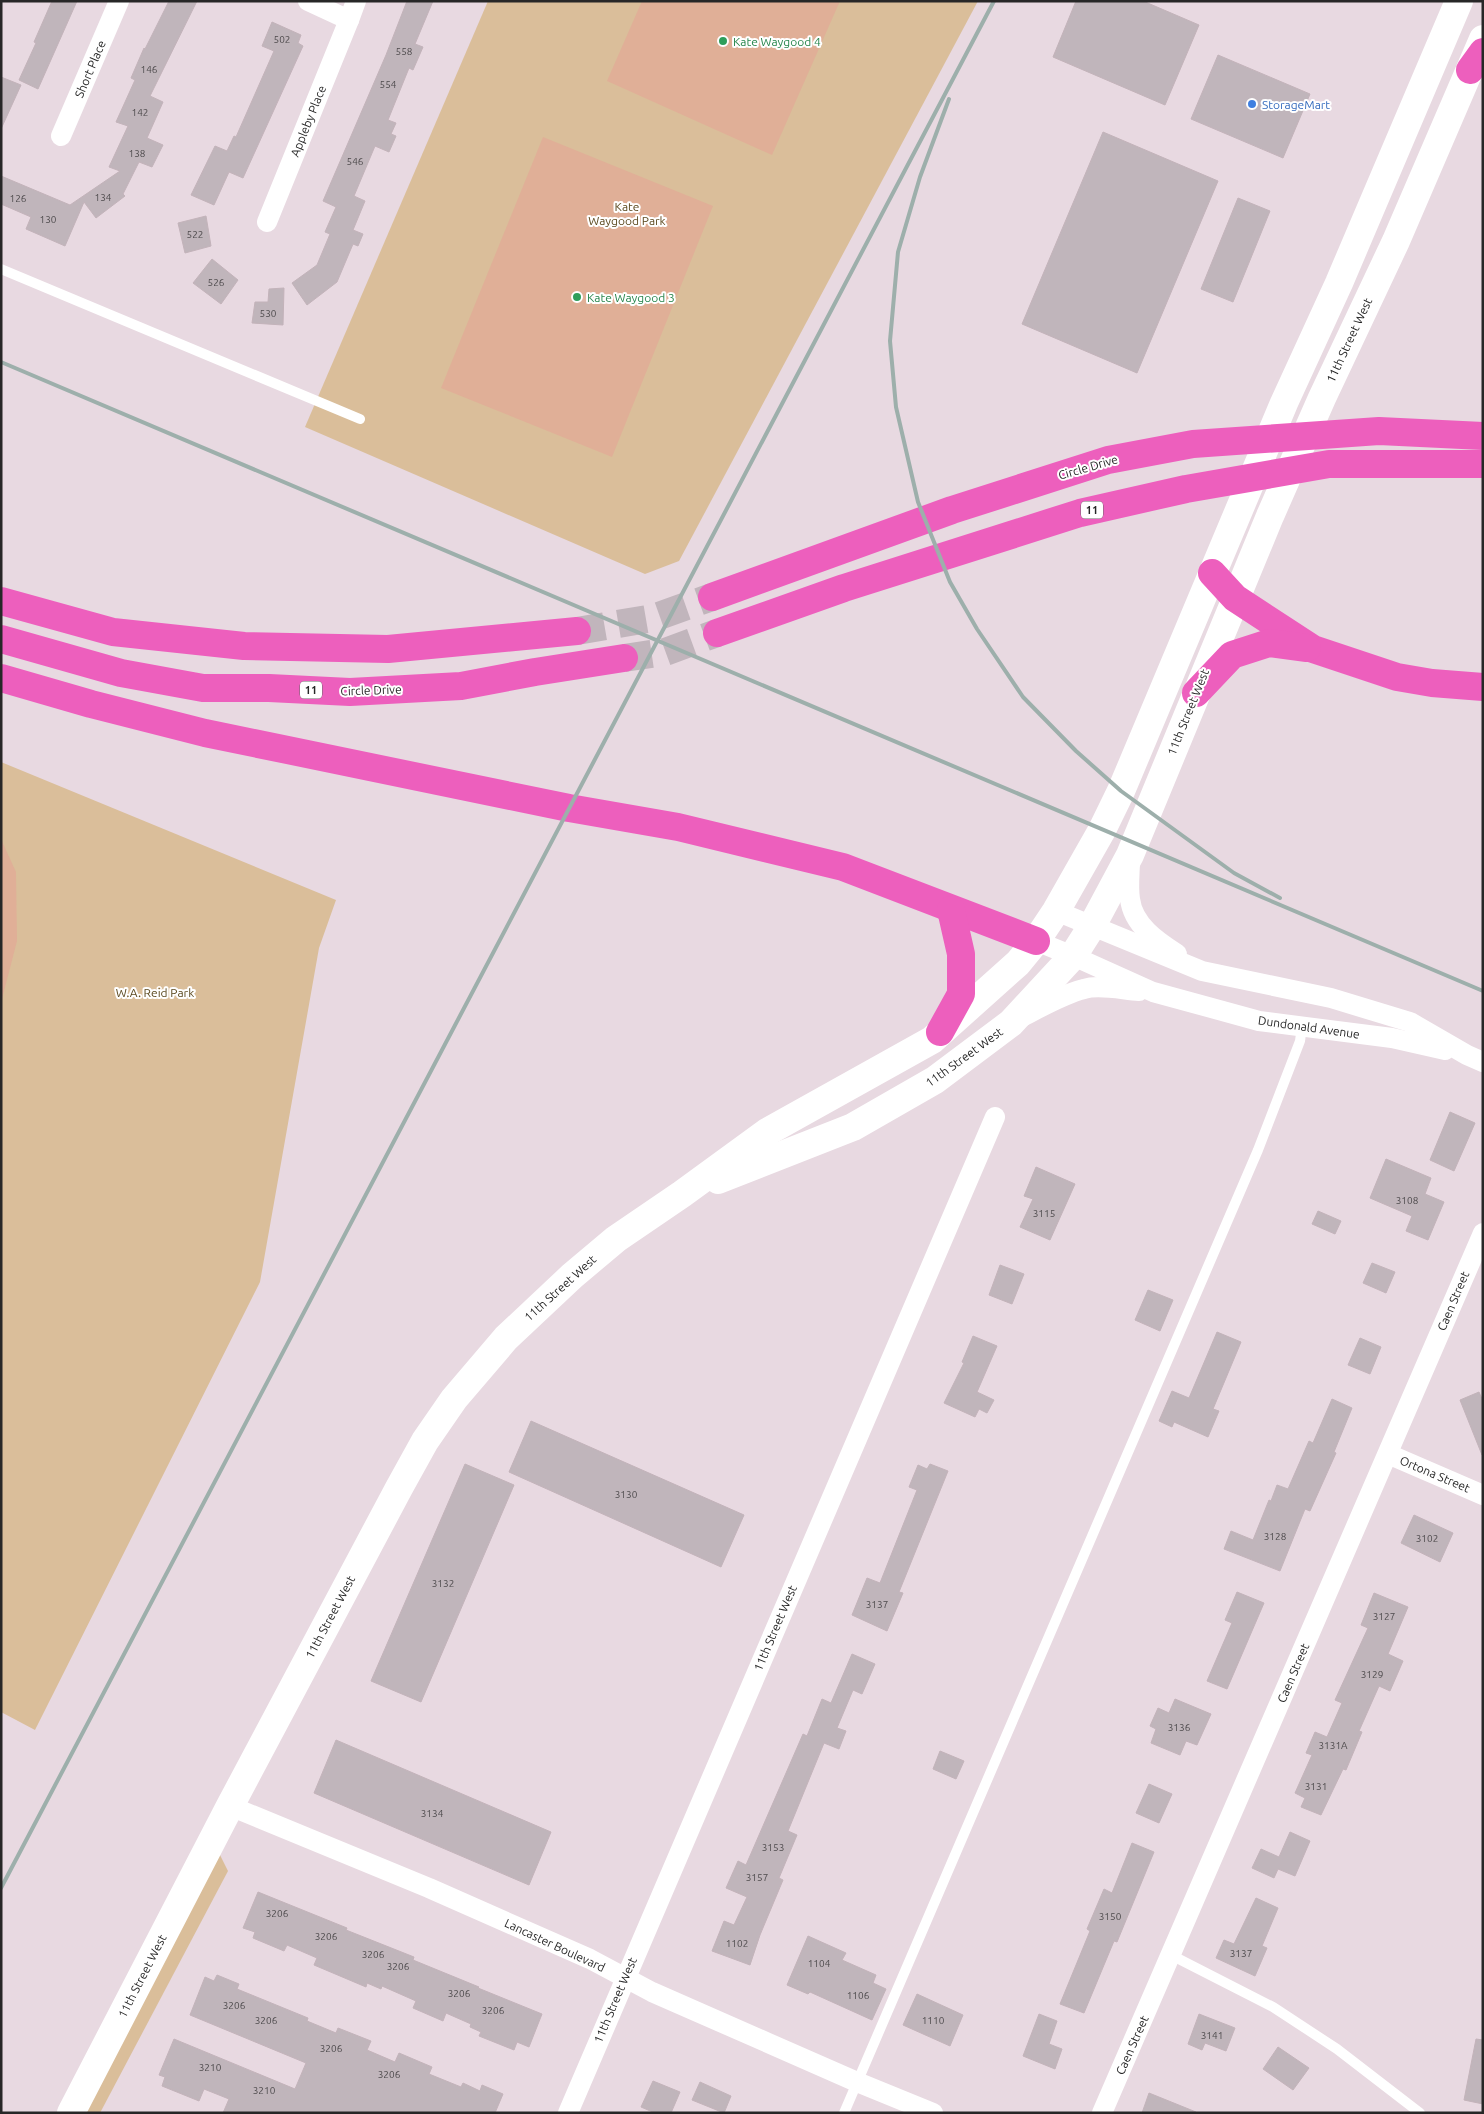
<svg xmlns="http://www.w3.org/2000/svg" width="1484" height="2114" font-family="Ubuntu,sans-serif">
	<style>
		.green { fill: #dabe9a }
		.pitch { fill: #e0af97 }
		.building { fill: #c0b5bb; stroke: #c3b3ba }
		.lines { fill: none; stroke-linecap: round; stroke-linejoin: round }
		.highway-tunnel { stroke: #c1b5bc; stroke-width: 28; stroke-dasharray: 28 14; stroke-linecap: butt }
		.lane { stroke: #fff; stroke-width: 10 }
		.street { stroke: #fff; stroke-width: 20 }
		.secondary { stroke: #fff; stroke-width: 28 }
		.highway { stroke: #ed5fbd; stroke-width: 28 }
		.rail { stroke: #9dafab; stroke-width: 4 }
		.leisure-dot { fill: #2e9e5b; stroke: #fff; stroke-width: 2 }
		.shop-dot { fill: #3f7fe0; stroke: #fff; stroke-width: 2 }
		.labels { text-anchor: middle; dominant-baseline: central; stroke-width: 4; stroke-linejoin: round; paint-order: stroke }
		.number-label { font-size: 10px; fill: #4d4a4c }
		.shield { fill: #fff; stroke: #686868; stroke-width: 1 }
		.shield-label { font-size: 11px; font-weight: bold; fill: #272727 }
		.leisure-label { font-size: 12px; fill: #27864d; stroke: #fff; text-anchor: start }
		.street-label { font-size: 12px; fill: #272727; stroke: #fff }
		.shop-label { font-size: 12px; fill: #366cbe; stroke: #fff; text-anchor: start }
		.park-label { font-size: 12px; fill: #5b491f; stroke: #fff }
	</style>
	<rect width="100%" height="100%" fill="#e8d9e1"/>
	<g class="green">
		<path d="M488 1H978L679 561 645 574 305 427Z"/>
		<path d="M1 762 336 900 319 948 260 1282 35 1730 1 1712Z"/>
		<path d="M219 1853 228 1871 100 2113H83Z"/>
	</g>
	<g class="pitch">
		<path d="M642 1H840L772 155 607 81Z"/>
		<path d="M543 137 713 206 612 457 441 388Z"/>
		<path d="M1 839 16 872 17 941 1 1003Z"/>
	</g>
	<g class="building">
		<path d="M52 1H77L38 89 19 80 36 43 34 42Z"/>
		<path d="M169 1H197L150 96 163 102 147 138 163 145 152 167 139 162 123 194 125 196 96 218 84 202 65 246 26 229 31 217 1 204V176L70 205 120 171 109 167 128 126 116 122 135 80 131 78 144 48 145 49Z"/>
		<path d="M407 1H433L415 44 423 47 413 70 409 68 388 120 396 123 391 134 396 136 389 152 375 146 354 196 365 201 353 230 363 234 358 246 353 244 337 282 307 305 292 283 317 265 330 234 325 232 336 207 323 201 386 55Z"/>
		<path d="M1076 1H1143L1199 25 1165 105 1053 57Z"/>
		<path d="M272 22 301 35 298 43 303 46 243 178 229 172 214 205 191 195 215 146 227 151 234 136 236 137 274 51 262 46Z"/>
		<path d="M1218 55 1310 94 1283 158 1191 119Z"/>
		<path d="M1 77 21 85 1 129Z"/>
		<path d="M1103 132 1218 181 1137 373 1022 324Z"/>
		<path d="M1238 198 1270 211 1233 302 1201 289Z"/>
		<path d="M206 216 211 246 185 253 178 223Z"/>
		<path d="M212 259 238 280 221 304 193 283Z"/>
		<path d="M284 288 283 325 252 323 255 302H268L269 289Z"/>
		<path d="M1450 1112 1475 1123 1454 1171 1430 1160Z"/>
		<path d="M1386 1159 1431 1178 1425 1194 1444 1202 1428 1240 1406 1231 1412 1216 1370 1198Z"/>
		<path d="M1036 1167 1075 1184 1050 1240 1020 1227 1033 1199 1024 1196Z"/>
		<path d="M1318 1211 1341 1221 1335 1234 1312 1224Z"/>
		<path d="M1372 1263 1395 1272 1386 1293 1363 1283Z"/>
		<path d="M1000 1265 1024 1274 1012 1304 989 1295Z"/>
		<path d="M1148 1290 1173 1300 1160 1331 1135 1320Z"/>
		<path d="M1217 1332 1241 1342 1213 1409 1219 1411 1208 1437 1174 1422 1172 1427 1159 1421 1172 1391 1189 1398Z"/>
		<path d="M973 1336 997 1346 977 1392 994 1400 987 1413 979 1409 975 1417 944 1403 964 1363 962 1362Z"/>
		<path d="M1360 1338 1381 1347 1370 1374 1348 1365Z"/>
		<path d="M1479 1392 1483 1401 1482 1455 1460 1400Z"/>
		<path d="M1332 1399 1352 1408 1334 1452 1336 1453 1310 1511 1305 1509 1280 1571 1224 1549 1231 1531 1253 1540 1269 1500 1271 1501 1277 1485 1288 1489 1309 1441 1313 1443Z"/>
		<path d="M531 1421 744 1515 721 1567 509 1472Z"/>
		<path d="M465 1464 514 1485 421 1702 371 1681Z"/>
		<path d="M930 1464 948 1471 899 1592 903 1593 887 1631 852 1615 867 1578 880 1583 917 1490 909 1487 918 1465 927 1469Z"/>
		<path d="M1414 1515 1453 1533 1440 1562 1401 1543Z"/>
		<path d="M1237 1592 1264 1603 1227 1689 1207 1681 1232 1623 1225 1620Z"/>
		<path d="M1374 1593 1408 1607 1388 1654 1403 1661 1390 1691 1379 1686 1359 1731 1362 1732 1346 1770 1343 1769 1321 1815 1301 1807 1305 1798 1295 1793 1312 1755 1306 1753 1315 1732 1327 1737 1342 1703 1335 1700 1368 1628 1361 1625Z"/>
		<path d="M852 1654 875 1664 862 1694 853 1690 837 1728 846 1731 839 1749 824 1743 788 1831 797 1835 779 1878 783 1880 760 1935 750 1965 712 1951 724 1921 734 1925 747 1897 726 1888 738 1861 746 1865 803 1734 807 1736 822 1699 831 1703Z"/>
		<path d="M1175 1699 1211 1714 1197 1745 1186 1741 1180 1755 1151 1743 1156 1729 1150 1726 1158 1708 1169 1713Z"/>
		<path d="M336 1740 551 1832 529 1885 314 1793Z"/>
		<path d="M940 1751 964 1761 956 1779 933 1769Z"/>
		<path d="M1149 1784 1172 1794 1159 1823 1136 1813Z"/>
		<path d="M1290 1832 1310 1841 1295 1876 1278 1869 1274 1878 1252 1868 1261 1849 1279 1857Z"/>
		<path d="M1132 1843 1154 1852 1117 1942 1114 1941 1084 2013 1060 2004 1090 1931 1087 1929 1104 1889 1112 1893Z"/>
		<path d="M258 1892 347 1928 346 1930 414 1957 413 1960 479 1987 478 1988 542 2014 529 2047 517 2042 514 2050 479 2036 481 2032 470 2027 471 2024 446 2013 443 2021 413 2008 416 2001 382 1986 381 1989 367 1983 366 1987 314 1965 317 1958 287 1945 284 1951 253 1938 255 1932 243 1928Z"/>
		<path d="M1256 1898 1278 1908 1262 1946 1267 1948 1255 1976 1216 1958 1224 1940 1234 1944Z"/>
		<path d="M808 1936 846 1953 842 1960 876 1975 873 1983 886 1989 872 2020 810 1992 808 1994 787 1985Z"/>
		<path d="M217 1975 239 1984 237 1989 308 2018 307 2021 336 2033 338 2028 371 2041 367 2050 395 2062 399 2053 432 2067 429 2074 461 2087 463 2083 480 2091 482 2085 503 2094 495 2113H223L229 2099 204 2089 199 2101 162 2086 165 2077 159 2075 174 2039 295 2089 306 2063 190 2015 205 1977 214 1981Z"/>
		<path d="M917 1994 963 2015 950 2046 903 2025Z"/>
		<path d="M1039 2014 1057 2021 1049 2044 1062 2049 1055 2069 1023 2056Z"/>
		<path d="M1199 2014 1235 2028 1226 2051 1205 2043 1202 2050 1188 2044Z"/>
		<path d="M1476 2039 1483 2040V2104L1464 2100Z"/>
		<path d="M1278 2047 1309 2068 1293 2090 1263 2069Z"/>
		<path d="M653 2081 680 2092 671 2113H655L641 2107Z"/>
		<path d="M700 2082 731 2096 724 2113 692 2100Z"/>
		<path d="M1149 2093 1196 2112V2113H1142Z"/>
	</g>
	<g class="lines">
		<g class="highway-tunnel">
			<path d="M577 631 653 618 712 597"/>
			<path d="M624 658 665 652 717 633"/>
		</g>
		<g class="lane">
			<path d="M1 269 360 419"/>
			<path d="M1171 1955 1273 2007 1337 2049 1420 2113"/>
			<path d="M844 2113 1258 1150 1300 1041 1302 1027"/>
		</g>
		<g class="street">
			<path d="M308 1 349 20 356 1"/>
			<path d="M61 136 119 1"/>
			<path d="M267 222 349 20"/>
			<path d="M1130 859C1130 872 1128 886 1130 899 1133 925 1157 941 1177 954"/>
			<path d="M1056 911 1202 971 1331 998 1410 1022 1467 1055 1483 1062"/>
			<path d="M1036 941 1073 956 1153 992 1259 1021 1392 1038 1445 1050"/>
			<path d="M1024 1016C1043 1006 1064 994 1084 989 1099 984 1123 990 1139 991"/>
			<path d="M1388 1454 1483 1495"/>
			<path d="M230 1806 429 1888 590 1959 652 1992 857 2082 933 2113"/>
			<path d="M568 2113 995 1117"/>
			<path d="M1102 2113 1483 1233"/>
		</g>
		<g class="secondary">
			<path d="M718 1180 853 1127 935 1080 1011 1023 1073 956 1092 926 1130 855 1270 516 1322 398 1396 241 1483 39"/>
			<path d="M71 2113 230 1806 399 1488 425 1441 454 1399 506 1338 572 1276 616 1239 682 1194 767 1132 932 1040 1018 963 1036 941 1056 911 1102 830 1121 791 1284 403 1339 283 1459 1"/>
		</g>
		<g class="highway">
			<path d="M1470 70 1483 52"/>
			<path d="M1212 573 1235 598 1313 649 1397 677 1432 683 1483 687"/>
			<path d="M712 597 952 510 1108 460 1193 444 1379 431 1483 436"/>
			<path d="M1 601 113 632 244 646 388 649 577 631"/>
			<path d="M717 633 844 588 1080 513 1186 489 1329 464H1483"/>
			<path d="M1 639 121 673 203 688H269L350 692 461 686 535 672 624 658"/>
			<path d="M1 678 91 704 205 733 569 808 678 827 843 867 1036 941"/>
			<path d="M1196 693 1232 655 1269 643 1307 648"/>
			<path d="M940 1032 961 994V954L951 910"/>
		</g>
		<g class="rail">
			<path d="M949 99 920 177 898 252 890 341 896 407 918 502 950 582 977 629 1023 697 1076 751 1121 791 1234 873 1280 898"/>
			<path d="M1 362 1483 991"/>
			<path d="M1 1888 994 1"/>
		</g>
	</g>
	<g class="leisure-dot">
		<circle cx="723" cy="41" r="5"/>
		<circle cx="577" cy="297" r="5"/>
	</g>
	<circle class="shop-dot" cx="1252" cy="104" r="5"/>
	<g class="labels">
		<g class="number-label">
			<text x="282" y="39">502</text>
			<text x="404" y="51">558</text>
			<text x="149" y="69">146</text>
			<text x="388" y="84">554</text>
			<text x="140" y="112">142</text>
			<text x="137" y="153">138</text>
			<text x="355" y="161">546</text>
			<text x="103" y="197">134</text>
			<text x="18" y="198">126</text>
			<text x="48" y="219">130</text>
			<text x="195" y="234">522</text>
			<text x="216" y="282">526</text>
			<text x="268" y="313">530</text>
			<text x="1407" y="1200">3108</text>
			<text x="1044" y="1213">3115</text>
			<text x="626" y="1494">3130</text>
			<text x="1275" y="1536">3128</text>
			<text x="1427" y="1538">3102</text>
			<text x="443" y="1583">3132</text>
			<text x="877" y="1604">3137</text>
			<text x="1384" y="1616">3127</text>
			<text x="1372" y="1674">3129</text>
			<text x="1179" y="1727">3136</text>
			<text x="1333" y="1745">3131A</text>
			<text x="1316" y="1786">3131</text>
			<text x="432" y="1813">3134</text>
			<text x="773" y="1847">3153</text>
			<text x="757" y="1877">3157</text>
			<text x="277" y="1913">3206</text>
			<text x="1110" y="1916">3150</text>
			<text x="326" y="1936">3206</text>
			<text x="737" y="1943">1102</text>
			<text x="1241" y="1953">3137</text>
			<text x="373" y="1954">3206</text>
			<text x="819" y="1963">1104</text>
			<text x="398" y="1966">3206</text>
			<text x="459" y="1993">3206</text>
			<text x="858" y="1995">1106</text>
			<text x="234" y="2005">3206</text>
			<text x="493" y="2010">3206</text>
			<text x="266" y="2020">3206</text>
			<text x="933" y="2020">1110</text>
			<text x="1212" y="2035">3141</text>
			<text x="331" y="2048">3206</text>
			<text x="210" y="2067">3210</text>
			<text x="389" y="2074">3206</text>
			<text x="264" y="2090">3210</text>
		</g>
		<g class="shield">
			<rect x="1081" y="501.5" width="22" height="17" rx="4"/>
			<rect x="300" y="681.5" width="22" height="17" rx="4"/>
		</g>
		<g class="shield-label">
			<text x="1092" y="510">11</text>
			<text x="311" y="690">11</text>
		</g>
		<g class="leisure-label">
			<text x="733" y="41">Kate Waygood 4</text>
			<text x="587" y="297">Kate Waygood 3</text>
		</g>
		<g class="street-label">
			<text transform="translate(90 69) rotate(-67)">Short Place</text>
			<text transform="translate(308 121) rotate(-68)">Appleby Place</text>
			<text transform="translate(1349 340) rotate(-65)">11th Street West</text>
			<text transform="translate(1088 467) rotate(-16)">Circle Drive</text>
			<text transform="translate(371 690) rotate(-2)">Circle Drive</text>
			<text transform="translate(1188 712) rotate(-68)">11th Street West</text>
			<text transform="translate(1309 1027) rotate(8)">Dundonald Avenue</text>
			<text transform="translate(964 1057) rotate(-36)">11th Street West</text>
			<text transform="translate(560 1288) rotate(-42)">11th Street West</text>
			<text transform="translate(1453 1301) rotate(-67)">Caen Street</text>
			<text transform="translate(1435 1474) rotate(23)">Ortona Street</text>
			<text transform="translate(330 1617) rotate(-62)">11th Street West</text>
			<text transform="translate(775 1628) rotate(-67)">11th Street West</text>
			<text transform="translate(1293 1673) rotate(-67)">Caen Street</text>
			<text transform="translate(555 1945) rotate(25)">Lancaster Boulevard</text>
			<text transform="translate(142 1976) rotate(-63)">11th Street West</text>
			<text transform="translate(615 2000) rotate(-67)">11th Street West</text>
			<text transform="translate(1132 2045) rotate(-66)">Caen Street</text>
		</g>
		<g class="shop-label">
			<text x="1262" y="104">StorageMart</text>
		</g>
		<g class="park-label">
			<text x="627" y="206">Kate<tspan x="627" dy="14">Waygood Park</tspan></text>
			<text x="155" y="992">W.A. Reid Park</text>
		</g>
	</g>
	<rect width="1484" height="2114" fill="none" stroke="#272727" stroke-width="5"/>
</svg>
